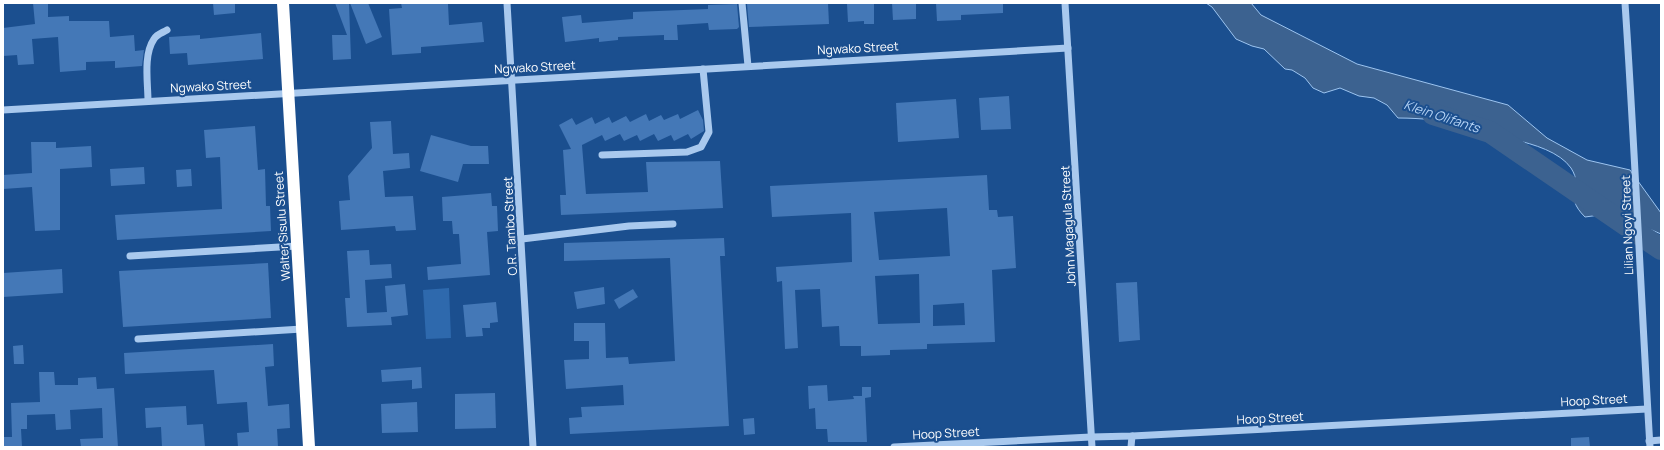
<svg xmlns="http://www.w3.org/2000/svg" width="1664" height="450" font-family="Manrope,sans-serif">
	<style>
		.green { fill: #2e69ad }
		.water { fill: #3c6290; stroke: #9cc4f0 }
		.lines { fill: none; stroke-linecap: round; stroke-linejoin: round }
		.river { stroke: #3c6290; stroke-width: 22 }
		.building { fill: #4478b7; fill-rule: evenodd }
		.minor { stroke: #a9c9ee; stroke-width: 7 }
		.highway { stroke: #fff; stroke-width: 12 }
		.labels { text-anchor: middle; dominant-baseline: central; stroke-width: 4; stroke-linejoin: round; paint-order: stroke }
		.street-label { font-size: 12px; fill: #fff; stroke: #1b4f8f }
		.water-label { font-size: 13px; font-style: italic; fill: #b5d3f5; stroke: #1b4f8f }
	</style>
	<rect width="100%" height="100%" fill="#1b4f8f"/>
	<path class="green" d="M449 288 451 338 426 339 423 290Z"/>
	<path class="water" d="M1206 3H1251L1261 15 1357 64 1508 105 1547 138 1587 160 1630 170 1661 213V234L1633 222 1615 209 1605 206 1600 215 1585 217C1562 194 1585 190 1571 168 1560 152 1533 144 1515 140 1507 137 1502 129 1495 127 1487 124 1478 125 1470 124 1446 121 1422 118 1398 118L1387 105 1374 98 1359 96 1340 88 1324 93 1313 88 1305 78 1292 70 1285 69 1264 49 1252 46 1236 39 1212 7Z"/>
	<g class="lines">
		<path class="river" d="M1433 114 1490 132 1661 249"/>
	</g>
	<g class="building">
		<path d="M33 3H48V17L69 16V21H109L110 37 134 35 135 51 144 50 142 66 115 68V61L86 62V70L60 72 58 37 32 39 34 64 18 65 17 55 3 56V28L35 24Z"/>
		<path d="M213 3H235V13L214 15Z"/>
		<path d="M335 3H349L351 59 333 60 332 35H347Z"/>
		<path d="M350 3H368L382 37 366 44Z"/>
		<path d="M401 3 448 4 449 25 482 22 484 42 421 47V53L392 55 389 9 402 8Z"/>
		<path d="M787 3H828L829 24 749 27 747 4Z"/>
		<path d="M874 3V24H864V21L848 22 847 4Z"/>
		<path d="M892 3H916V19L893 20Z"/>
		<path d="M936 3H1003V13L961 15V20L937 21Z"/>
		<path d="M737 4 739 27 737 29 709 30 708 23 677 25 678 40H664V35L618 37V40L599 42V38L565 42 562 17 581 15 582 23 633 19V12L708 9V5Z"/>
		<path d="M261 33 263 59 188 65 187 53 170 54 169 37 200 35V39Z"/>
		<path d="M1009 96 1011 129 981 130 979 98Z"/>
		<path d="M956 99 959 138 898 142 896 103Z"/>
		<path d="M698 110 703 120 704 131 691 139 688 134 674 141 671 135 658 141 654 134 640 141 637 135 624 141 620 134 605 141 602 135 582 145 586 194 648 192 646 162 720 161 723 208 561 215 560 195H566L563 150 571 149 559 125 572 118 576 125 592 117 595 124 609 117 612 123 626 116 630 122 646 114 649 121 661 115 664 120 678 114 680 119Z"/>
		<path d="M391 121 393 154 409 153 410 168 383 171 385 197 413 196 416 230 396 231 395 226 341 230 339 201 350 200 348 176 372 148 370 122Z"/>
		<path d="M255 126 258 170 265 169 266 206H270L271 231 117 240 115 215 222 209 220 157 206 158 204 130Z"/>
		<path d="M431 135 471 146H488L489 164H463L458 182 420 171Z"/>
		<path d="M31 142H56V148L91 146 92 167 60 169V230L35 231 32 187 3 189V175L32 173Z"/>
		<path d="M144 167 145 184 111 186 110 169Z"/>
		<path d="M191 169 192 186 177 187 176 170Z"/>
		<path d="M987 175 989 210H997L998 217 1013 216 1016 268 992 270 995 342 927 344V349L890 350V355L861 356V346H840L839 326 822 327 820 289 795 290 798 348 785 349 782 281 777 282 776 267 852 262 851 213 772 217 770 186ZM947 208 950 256 879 260 874 212ZM919 274 920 323 878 324 875 276ZM964 303 965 325 933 326V305Z"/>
		<path d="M491 193 492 206H497L498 231 487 232 490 275 428 280 427 267 461 264 459 234H453L452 221H443L442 197Z"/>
		<path d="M724 238 725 256H720L729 426 570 434 569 418 582 417 581 407 624 405 623 385 566 389 564 360 589 359V341H574V323H605L606 358 628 357 629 364 675 361 670 258 564 261V243Z"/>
		<path d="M369 250 370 265 391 264 392 278 365 280 367 313 387 312 385 286 405 284 408 315 391 317 392 325 347 327 345 298H350L347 251Z"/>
		<path d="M268 263 271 318 123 327 119 271Z"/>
		<path d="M62 269 63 293 3 297V273Z"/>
		<path d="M1137 282 1140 340 1119 342 1116 283Z"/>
		<path d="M604 287 605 304 577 309 574 292Z"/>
		<path d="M633 289 638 297 619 309 614 300Z"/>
		<path d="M496 302 498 322 490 323V328H482L483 336 466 337 463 305Z"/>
		<path d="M273 344 274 366 265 367 268 406 289 404 290 428 277 429 278 447H238L237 433 249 432 247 402 217 404 214 370 125 374 124 353Z"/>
		<path d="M23 345 24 364H14L13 346Z"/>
		<path d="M421 367 422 388 412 389V380L382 382 381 370Z"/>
		<path d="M39 372H54L55 385H78V378L96 377 97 389 114 388 118 447H81L80 439 103 438 102 408 70 410 71 429 56 430 55 414 27 415V429H21L22 447H3V437H12L11 403 40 402Z"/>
		<path d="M827 385 828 401 854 399 853 396H862V387H871V397L865 398 867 442H828L827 429H816L815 408 809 409 808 386Z"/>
		<path d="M495 393 496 428 455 429V394Z"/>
		<path d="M417 402 418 432 382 433 381 404Z"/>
		<path d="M186 406 187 425 203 424 205 447H162L161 427 146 428 145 408Z"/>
		<path d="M754 418 755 434 744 435 743 419Z"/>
		<path d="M1589 437 1590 447H1571V438Z"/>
	</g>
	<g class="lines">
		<g class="minor">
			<path d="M507 3 533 447"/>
			<path d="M742 3 748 66"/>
			<path d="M1065 3 1092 447"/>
			<path d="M1625 3C1635 151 1641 299 1650 447"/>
			<path d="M148 101C148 83 143 55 154 39 157 34 162 33 167 30"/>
			<path d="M3 110 1068 48"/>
			<path d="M602 155 687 152 701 147 709 132 703 69"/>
			<path d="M522 239 629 226 673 224"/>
			<path d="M130 256 297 246"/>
			<path d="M138 339 302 329"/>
			<path d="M1649 441 1661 440"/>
			<path d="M894 447 1091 437 1132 436 1647 409"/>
			<path d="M1131 447 1132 436"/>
		</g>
		<path class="highway" d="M283 3 309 447"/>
	</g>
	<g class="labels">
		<g class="street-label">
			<text transform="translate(858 48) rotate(-3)">Ngwako Street</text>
			<text transform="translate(535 67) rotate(-3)">Ngwako Street</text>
			<text transform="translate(211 86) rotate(-3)">Ngwako Street</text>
			<text transform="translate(1627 225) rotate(-92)">Lilian Ngoyi Street</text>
			<text transform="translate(282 226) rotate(-94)">Walter Sisulu Street</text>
			<text transform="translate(510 226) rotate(-93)">O.R. Tambo Street</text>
			<text transform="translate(1068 226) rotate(-93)">John Magagula Street</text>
			<text transform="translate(1594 400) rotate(-3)">Hoop Street</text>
			<text transform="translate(1270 418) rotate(-3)">Hoop Street</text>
			<text transform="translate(946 433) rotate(-3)">Hoop Street</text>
		</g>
		<g class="water-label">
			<text transform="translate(1442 116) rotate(18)">Klein Olifants</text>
		</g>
	</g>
	<rect width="1664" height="450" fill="none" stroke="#ffffff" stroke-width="8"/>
</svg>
